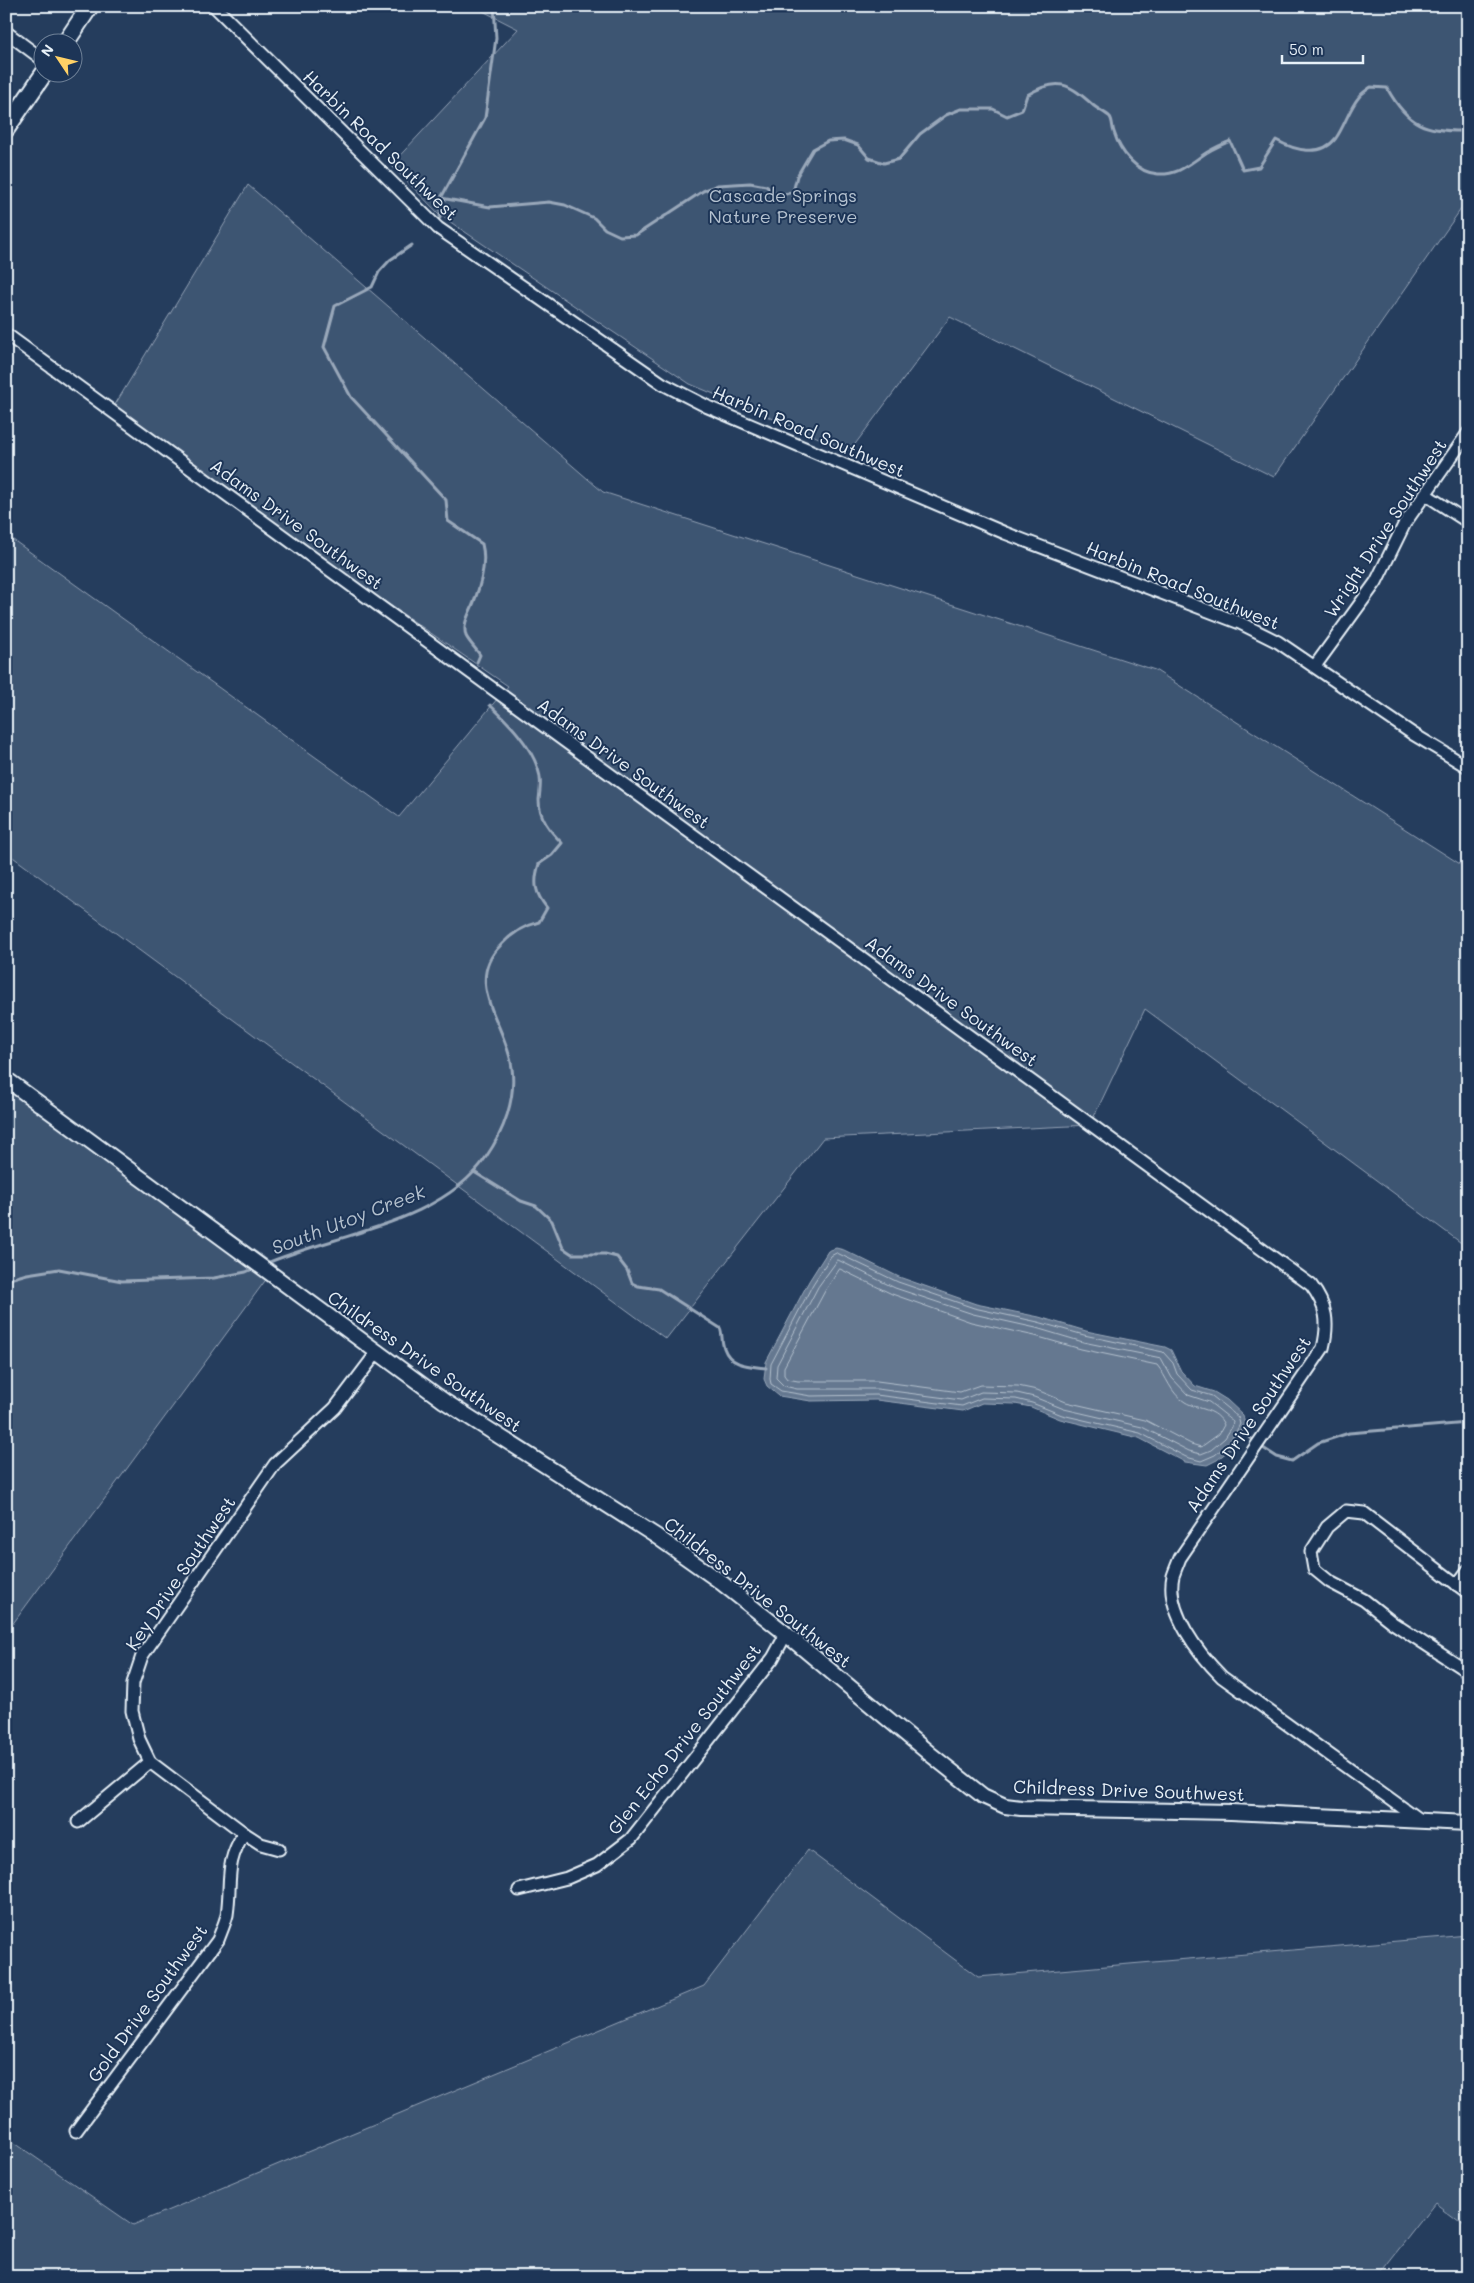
<svg xmlns="http://www.w3.org/2000/svg" width="1474" height="2283" font-family="Mali,sans-serif">
	<style>
		.green { fill: #3e5472; stroke: #93a2b5 }
		.water { fill: #657890; stroke: #99a8ba }
		.lines { fill: none; stroke-linecap: round; stroke-linejoin: round }
		.shore { stroke: #b4c1ce; stroke-width: 1 }
		.stream { stroke: #99a8ba; stroke-width: 3 }
		.minor-casing { stroke: #e8f1f8; stroke-width: 15 }
		.tertiary-casing { stroke: #e8f1f8; stroke-width: 18 }
		.secondary-casing { stroke: #e8f1f8; stroke-width: 20 }
		.minor { stroke: #1d3557; stroke-width: 11 }
		.tertiary { stroke: #1d3557; stroke-width: 14 }
		.secondary { stroke: #1d3557; stroke-width: 16 }
		.labels { text-anchor: middle; dominant-baseline: central; stroke-width: 4; stroke-linejoin: round; paint-order: stroke }
		.street-label { font-size: 18px; fill: #e8f1f8; stroke: #1d3557 }
		.park-label { font-size: 18px; fill: #b5c2d0; stroke: #1d3557 }
		.water-label { font-size: 19px; font-style: italic; fill: #b4c1ce; stroke: #1d3557 }
	</style>
	<rect width="100%" height="100%" fill="#253d5d"/>
	<filter id="ink" filterUnits="userSpaceOnUse"><feTurbulence type="fractalNoise" baseFrequency=".02" numOctaves="2"/><feDisplacementMap in="SourceGraphic" scale="10" xChannelSelector="R" yChannelSelector="G"/><feConvolveMatrix kernelMatrix="1 2 1 2 8 2 1 2 1" color-interpolation-filters="sRGB"/></filter>
	<g filter="url(#ink)">
		<g class="green">
			<path d="M473 6H1468V199L1274 477 950 317 850 451 690 384 440 215 391 165 518 29Z"/>
			<path d="M248 185 603 492 1155 670 1468 869V1248L1145 1009 1090 1125 823 1138 666 1339 6 852V540L9 537 399 817 508 686 110 413Z"/>
			<path d="M6 1075 27 1087 276 1266 6 1633Z"/>
			<path d="M808 1850 978 1977 1468 1935V2228L1435 2203 1377 2277H6V2137L133 2225 704 1986Z"/>
		</g>
		<path class="water" d="M836 1248 844 1250 899 1277 976 1304 1039 1317 1086 1331 1165 1347 1171 1350 1181 1371 1195 1386 1214 1392 1227 1400 1243 1415 1245 1424 1234 1446 1217 1460 1207 1465 1185 1462 1139 1438 1060 1419 1031 1407 1015 1404 982 1403 963 1411 876 1400 811 1401 779 1396 767 1386 764 1379 766 1362 809 1281 828 1251Z"/>
		<g class="lines">
			<g class="shore">
				<path d="M837 1253 898 1282 974 1308 1038 1322 1084 1335 1163 1352 1173 1363 1177 1374 1192 1390 1212 1396 1238 1417 1240 1424 1237 1430 1230 1442 1215 1455 1201 1461 1186 1457 1140 1433 1062 1415 1032 1403 1016 1399 982 1398 962 1406 876 1395 811 1396 781 1391 771 1384 770 1379 771 1364 813 1284 831 1256Z"/>
				<path d="M838 1260 895 1288 973 1314 1036 1328 1083 1342 1161 1358 1172 1378 1188 1395 1209 1402 1233 1421 1232 1427 1225 1438 1211 1450 1201 1454 1189 1451 1142 1427 1064 1409 1034 1397 1017 1393 981 1392 961 1400 877 1389H797L784 1386 776 1378 777 1365 818 1287Z"/>
				<path d="M840 1269 892 1294 971 1322 1035 1336 1081 1349 1157 1365C1167 1377 1170 1393 1185 1402 1198 1410 1217 1408 1224 1425L1219 1434 1201 1447 1191 1444 1145 1420 1066 1402 1037 1390 1018 1386 980 1385 960 1392 877 1381H798L787 1379 784 1375V1367L825 1291Z"/>
			</g>
			<g class="stream">
				<path d="M441 198 490 207 549 202 565 205 594 218 605 229 620 236 636 235 703 191 718 185 750 183 766 186 778 196 793 192 797 176 813 149 828 141 844 140 858 145 869 158 884 163 899 159 920 134 946 115 961 109H993L1007 116 1022 110 1027 95C1059 76 1069 84 1094 106 1099 110 1106 113 1110 117 1113 121 1112 128 1114 132 1120 152 1137 173 1158 174 1178 175 1188 165 1203 155 1211 149 1221 145 1230 141L1243 170 1259 167 1276 140C1294 150 1321 158 1336 138 1345 125 1349 109 1359 97 1362 93 1367 90 1371 87L1387 88C1408 126 1426 132 1468 131"/>
				<path d="M440 218 441 198 485 118 496 38 494 6"/>
				<path d="M412 245 390 260 379 272 372 287 335 306 324 347 351 397 446 500 448 521 482 544C487 563 481 584 474 602 470 613 462 623 466 636 469 642 476 649 480 655L477 662"/>
				<path d="M474 1172 521 1201 536 1206 552 1221 563 1248 572 1254H605L617 1257 627 1270 632 1283 638 1286 659 1289 720 1328C723 1334 721 1341 724 1348 730 1366 749 1366 766 1368"/>
				<path d="M265 1264C334 1234 441 1224 486 1157 504 1131 516 1099 512 1068 507 1025 462 983 501 945 512 933 523 926 539 922L547 908C535 893 533 883 539 864L552 855 562 843C550 831 539 818 539 800 540 789 542 780 538 769 530 744 509 723 490 705"/>
				<path d="M6 1280 27 1274 59 1269 122 1281 214 1278 246 1272 257 1267"/>
				<path d="M1242 1432 1256 1442"/>
				<path d="M1260 1446 1277 1457 1292 1461 1318 1443 1349 1433 1468 1423"/>
			</g>
			<g class="minor-casing">
				<g id="minor">
					<path d="M214 6 438 228 663 384 708 407 1005 533 1240 623 1278 642 1413 734 1468 767"/>
					<path d="M6 32 42 59"/>
					<path d="M6 334 1311 1285C1327 1306 1329 1323 1323 1348L1180 1558C1178 1563 1175 1570 1173 1576 1165 1611 1199 1654 1222 1677L1418 1819"/>
					<path d="M1425 494 1468 522"/>
					<path d="M1315 666 1376 582 1405 523 1468 433"/>
					<path d="M1457 1585 1468 1570"/>
					<path d="M1468 1593 1364 1513 1346 1511 1327 1527 1311 1552 1314 1569 1330 1582 1364 1600 1393 1623 1468 1672"/>
					<path d="M78 1822 150 1762"/>
					<path d="M279 1849 261 1844 244 1833 150 1762 139 1739 132 1711 133 1683 142 1656 275 1464 335 1408 378 1351"/>
					<path d="M519 1890 567 1878 597 1865 631 1839 773 1658 786 1634"/>
					<path d="M76 2131 218 1940C221 1932 225 1923 227 1915 232 1880 224 1865 244 1833"/>
				</g>
			</g>
			<g class="tertiary-casing">
				<path id="tertiary" d="M6 1079 444 1401 656 1536 718 1580 780 1629 930 1754 983 1796 1005 1806 1021 1808 1231 1812 1468 1823"/>
			</g>
			<g class="secondary-casing">
				<g id="secondary">
					<path d="M66 42 90 6"/>
					<path d="M6 129 45 72"/>
				</g>
			</g>
			<use href="#minor" class="minor"/>
			<use href="#tertiary" class="tertiary"/>
			<use href="#secondary" class="secondary"/>
		</g>
	</g>
	<g class="labels">
		<g class="street-label">
			<text transform="translate(381 145) rotate(44)">Harbin Road Southwest</text>
			<text transform="translate(809 431) rotate(23)">Harbin Road Southwest</text>
			<text transform="translate(297 524) rotate(36)">Adams Drive Southwest</text>
			<text transform="translate(1385 528) rotate(-57)">Wright Drive Southwest</text>
			<text transform="translate(1183 585) rotate(22)">Harbin Road Southwest</text>
			<text transform="translate(624 763) rotate(36)">Adams Drive Southwest</text>
			<text transform="translate(952 1001) rotate(36)">Adams Drive Southwest</text>
			<text transform="translate(425 1361) rotate(35)">Childress Drive Southwest</text>
			<text transform="translate(1248 1424) rotate(-56)">Adams Drive Southwest</text>
			<text transform="translate(180 1573) rotate(-56)">Key Drive Southwest</text>
			<text transform="translate(758 1592) rotate(38)">Childress Drive Southwest</text>
			<text transform="translate(684 1739) rotate(-52)">Glen Echo Drive Southwest</text>
			<text transform="translate(1129 1790) rotate(2)">Childress Drive Southwest</text>
			<text transform="translate(147 2003) rotate(-54)">Gold Drive Southwest</text>
		</g>
		<g class="park-label">
			<text x="783" y="195">Cascade Springs<tspan x="783" dy="21">Nature Preserve</tspan></text>
		</g>
		<g class="water-label">
			<text transform="translate(348 1219) rotate(-21)">South Utoy Creek</text>
		</g>
	</g>
	<rect width="1474" height="2283" fill="none" stroke="#1d3557" stroke-width="25"/>
	<rect x="12" y="12" width="1449" height="2258" fill="none" stroke="#e8f1f8" stroke-width="2" filter="url(#ink)"/>
	<g transform="translate(58 58) rotate(305)"><circle r="24" fill="#1d3557" stroke="#6e8097"/>
	<path d="M0-4L9 19L0 12L-9 19Z" fill="#ffd166"/>
	<text y="-8" font-size="14" font-weight="bold" text-anchor="middle" fill="#e8f1f8">N</text>
	</g>
	<path d="M1282 55v8h81v-8" fill="none" stroke="#e8f1f8" stroke-width="2.5"/>
	<text x="1289" y="55" font-size="15" fill="#e8f1f8" stroke="#1d3557" stroke-width="4" paint-order="stroke">50 m</text>
</svg>
